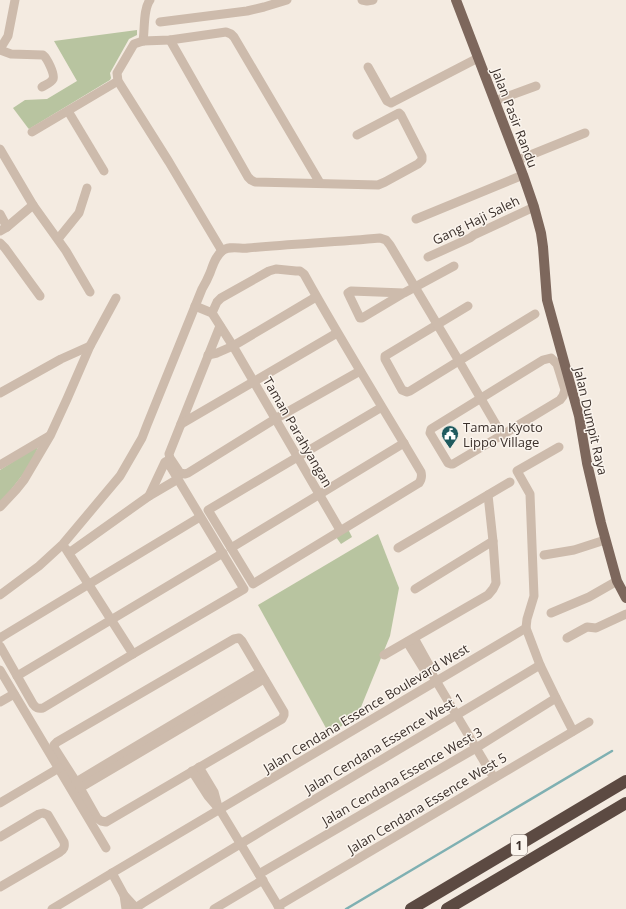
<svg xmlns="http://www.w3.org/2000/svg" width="626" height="909" font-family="'Open Sans',sans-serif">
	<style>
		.green { fill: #b8c4a0 }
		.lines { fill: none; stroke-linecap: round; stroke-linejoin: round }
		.stream { stroke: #7fb0b2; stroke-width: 2.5 }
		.minor { stroke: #cdbbac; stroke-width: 9 }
		.major { stroke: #7d675c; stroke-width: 10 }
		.highway { stroke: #5c4a42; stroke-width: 12 }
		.labels { text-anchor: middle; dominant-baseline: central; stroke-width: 3; stroke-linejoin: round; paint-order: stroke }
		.shield { fill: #fbf5ee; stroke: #756b66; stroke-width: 1 }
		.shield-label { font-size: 12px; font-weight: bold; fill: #3b302b }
		.street-label { font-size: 13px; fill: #3b302b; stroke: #fbf5ee }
		.poi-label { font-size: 13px; fill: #3b302b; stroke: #fbf5ee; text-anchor: start }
	</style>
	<rect width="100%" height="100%" fill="#f4ebe1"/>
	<g class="green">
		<path d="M137 30V35L129 39 110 73 111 78 110 80 29 129 28 128 13 108 25 100 47 99 77 81 54 41Z"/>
		<path d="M39 445 31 464 0 504V470Z"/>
		<path d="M348 529 352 537 341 544 336 537Z"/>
		<path d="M378 534 399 588 390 636 359 712 333 733 326 728 258 605Z"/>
	</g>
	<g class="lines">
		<path class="stream" d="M346 909 612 751"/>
		<g class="minor">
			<path d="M362 0 367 1 373 0"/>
			<path d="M160 22 247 11 264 7 287 0"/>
			<path d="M170 40 248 177 251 180 255 182 378 185 385 182 418 164 422 160V156L401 115 399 113 357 135"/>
			<path d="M143 41C145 29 143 9 150 0"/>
			<path d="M0 49 8 36 15 0"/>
			<path d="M0 50 11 54 43 55C47 58 55 74 53 79 51 83 45 85 42 87"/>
			<path d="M368 67 387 101 391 103 478 58"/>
			<path d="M495 101 536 86"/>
			<path d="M68 111 104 171"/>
			<path d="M32 132 118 81"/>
			<path d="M0 149 33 205 66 251 90 292"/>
			<path d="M518 160 585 133"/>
			<path d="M0 214 7 227"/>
			<path d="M416 219 523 175"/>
			<path d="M0 231 7 227 33 205"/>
			<path d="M58 239 79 213 87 188"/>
			<path d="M0 243 5 248 40 296"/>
			<path d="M222 251 169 162 118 81 117 73 134 44 143 41 170 40 226 32 231 34 234 37 320 183"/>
			<path d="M428 257 470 238 474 235 534 207"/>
			<path d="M404 293 351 291 348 293 360 318H362L404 293 454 266"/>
			<path d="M195 306 212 313 233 346 340 530"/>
			<path d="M468 306 385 356V359L402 390 407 392 410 391 535 314"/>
			<path d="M212 313 217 302 221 298 269 271 276 269 296 271H300L304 274C341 341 382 406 421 472 422 476 422 479 419 483L253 584 208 510 382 407"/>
			<path d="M220 326 169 454 170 458 180 473 185 474 188 473 275 419 360 371"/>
			<path d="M208 355 217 353 233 346 316 297"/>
			<path d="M551 358 557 364 565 390 563 396 560 400 502 435 453 464H451L448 463 430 433 431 429 543 360Z"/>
			<path d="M0 393 61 359 90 346"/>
			<path d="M181 424 337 333"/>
			<path d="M559 447 517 471 530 494 534 596 527 619 526 628 540 665 556 698 573 731"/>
			<path d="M0 465 49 436"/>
			<path d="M0 507 16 490 24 480 50 436 67 399 90 346 116 298"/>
			<path d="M231 548 404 443"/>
			<path d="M398 548 510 482"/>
			<path d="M66 549 133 654"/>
			<path d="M69 553 149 496 178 479"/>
			<path d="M544 555 574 550 605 540"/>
			<path d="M415 589 493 541"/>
			<path d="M0 595 39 566 63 544 120 476 142 438 147 425 202 289C205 284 208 278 210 273 213 265 215 257 222 251 229 245 240 249 248 248 292 244 336 242 380 238L386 240 390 245 459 361 502 435"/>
			<path d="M551 613 589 597 617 581"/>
			<path d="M0 638 3 636 200 517"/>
			<path d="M239 638 242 641 284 712V715L282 719 106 822 101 821 97 818 80 788 55 749 54 745 57 742 234 639Z"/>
			<path d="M414 638 429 665 432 674 494 778"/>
			<path d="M567 638 587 627 596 628 626 614"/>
			<path d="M407 642 423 668 432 674"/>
			<path d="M0 646 33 704C36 708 38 709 43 708L133 654 244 589 167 461 165 462 149 496"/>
			<path d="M384 655 488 595 493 589 496 583 493 541 488 495"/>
			<path d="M0 670 106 848"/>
			<path d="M17 676 223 553"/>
			<path d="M0 702 14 694"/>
			<path d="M199 767 214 792 218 807"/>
			<path d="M192 771 208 796 220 810 280 909"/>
			<path d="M76 782 260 672"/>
			<path d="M80 788 264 679"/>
			<path d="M0 803 59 768"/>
			<path d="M0 837 39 814 43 813 48 815 64 842C65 847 64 849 60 852L0 887"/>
			<path d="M112 873 124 895 135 907"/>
			<path d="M259 874 476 748 556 698"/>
			<path d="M124 895 126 909"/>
			<path d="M278 906 589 722"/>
			<path d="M52 909 112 873 526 628"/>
			<path d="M134 909 143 903C274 822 408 745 540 665"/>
			<path d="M214 909 263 880"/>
		</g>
		<path class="major" d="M456 0 523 175 534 207 541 233 543 247 547 300 579 416 587 463 601 523 617 581 626 598"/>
		<g class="highway">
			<path d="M411 909 626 781"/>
			<path d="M447 909 626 803"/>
		</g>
	</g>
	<defs>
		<g id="civic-pin" transform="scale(0.9)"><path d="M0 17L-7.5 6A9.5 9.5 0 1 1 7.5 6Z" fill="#1f5a5e" stroke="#fbf5ee"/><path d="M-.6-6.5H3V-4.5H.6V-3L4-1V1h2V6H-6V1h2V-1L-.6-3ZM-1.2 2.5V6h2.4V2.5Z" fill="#fff"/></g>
	</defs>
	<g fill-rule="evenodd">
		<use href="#civic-pin" x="450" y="434"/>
	</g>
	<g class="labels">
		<rect class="shield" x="511" y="835" width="16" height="20" rx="3"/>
		<g class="shield-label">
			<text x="519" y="845">1</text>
		</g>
		<g class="street-label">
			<text transform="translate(515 118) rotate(69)">Jalan Pasir Randu</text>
			<text transform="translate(476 220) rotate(-26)">Gang Haji Saleh</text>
			<text transform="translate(591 421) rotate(77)">Jalan Dumpit Raya</text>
			<text transform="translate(298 432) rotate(60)">Taman Parahyangan</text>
			<text transform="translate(366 708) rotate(-31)">Jalan Cendana Essence Boulevard West</text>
			<text transform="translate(384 743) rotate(-31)">Jalan Cendana Essence West 1</text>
			<text transform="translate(402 776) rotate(-30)">Jalan Cendana Essence West 3</text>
			<text transform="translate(427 803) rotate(-31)">Jalan Cendana Essence West 5</text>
		</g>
		<g class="poi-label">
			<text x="463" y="427">Taman Kyoto<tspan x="463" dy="15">Lippo Village</tspan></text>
		</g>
	</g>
</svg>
